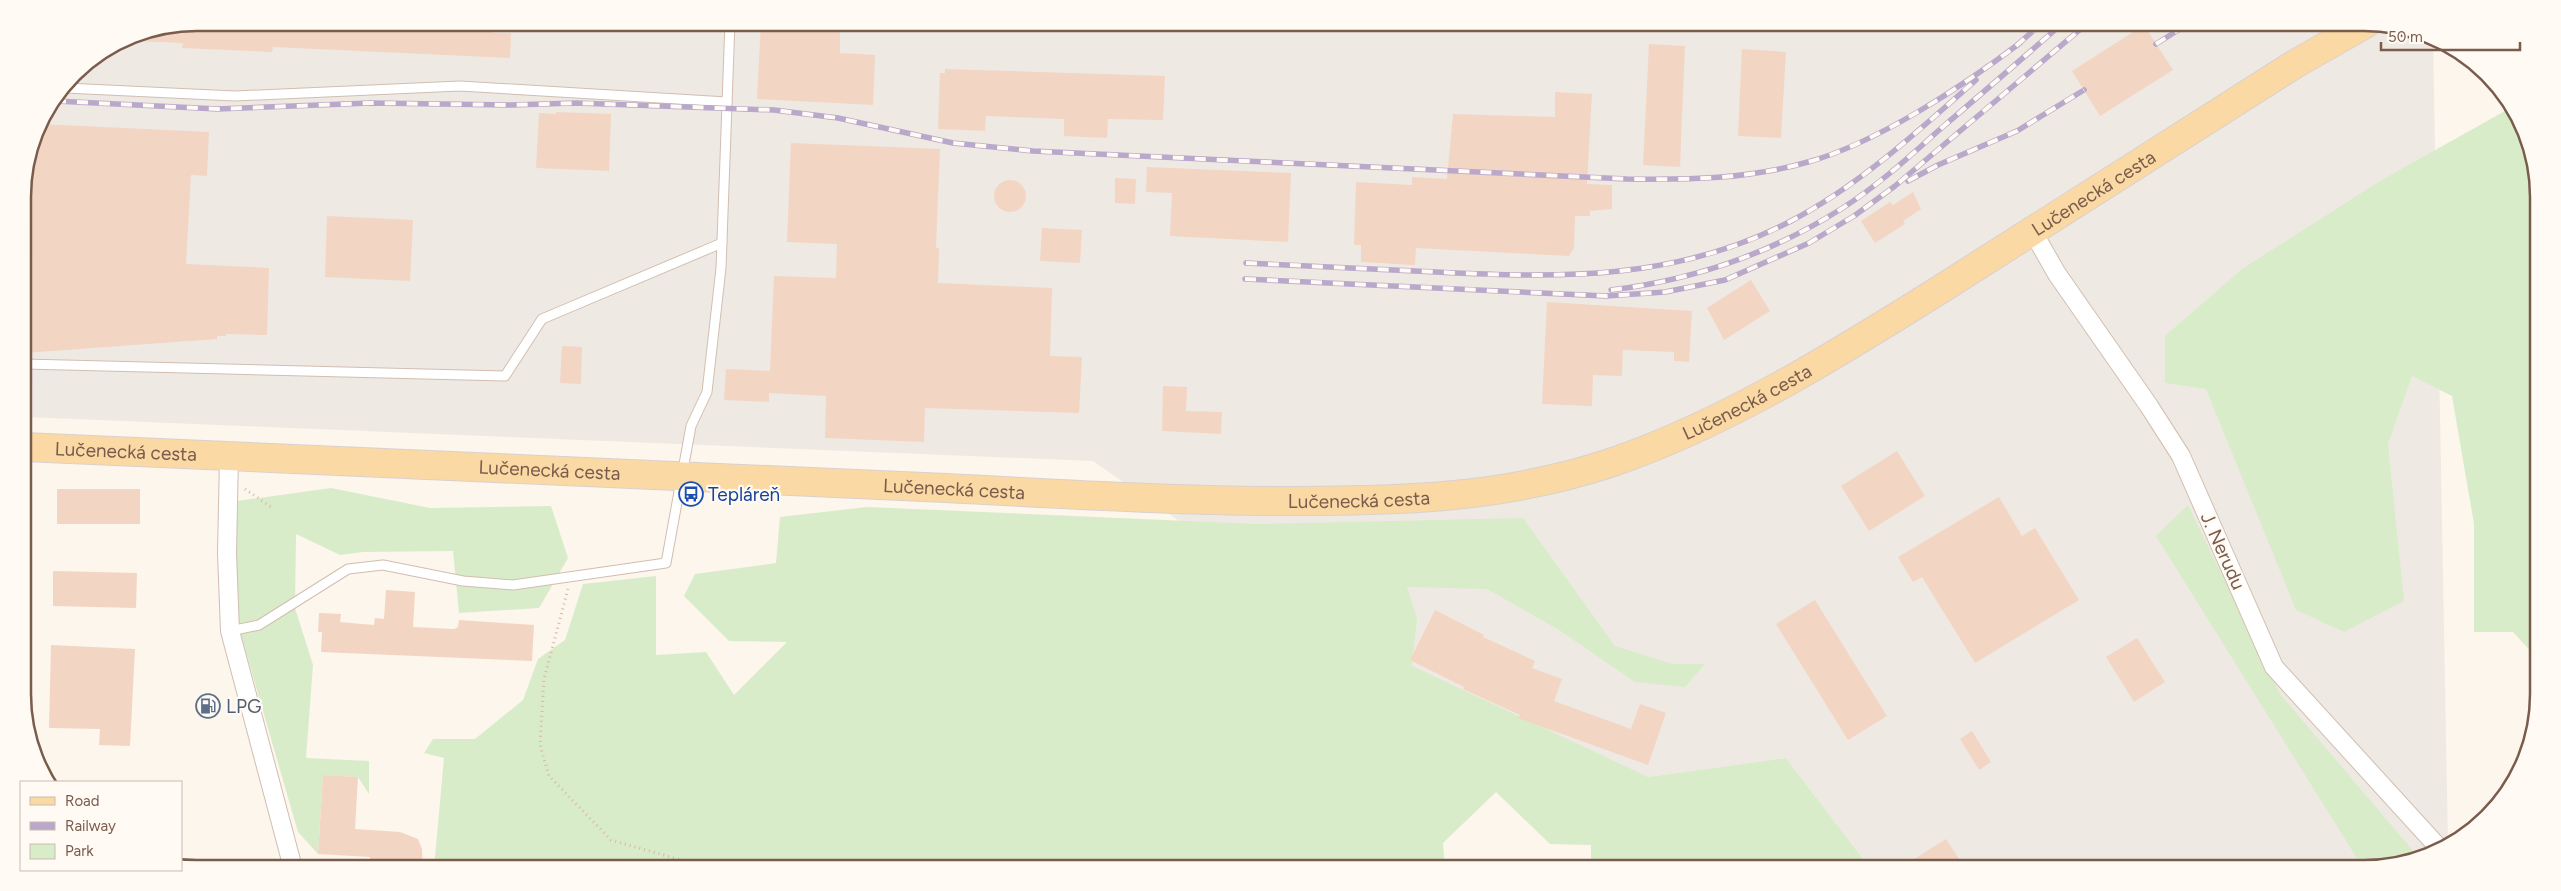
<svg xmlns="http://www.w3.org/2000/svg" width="2561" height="891" font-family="Figtree,sans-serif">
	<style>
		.industrial { fill: #efe9e4 }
		.green { fill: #d8ecc9 }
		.building { fill: #f3d5c3 }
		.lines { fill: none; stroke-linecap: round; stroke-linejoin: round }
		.service-casing { stroke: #d1beb0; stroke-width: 11 }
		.minor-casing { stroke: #d1beb0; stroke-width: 20 }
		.primary-casing { stroke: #dad1cd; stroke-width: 30 }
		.path { stroke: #d9b8a5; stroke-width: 3; stroke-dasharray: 1 4; stroke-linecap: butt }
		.service { stroke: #fff; stroke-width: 9 }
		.minor { stroke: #fff; stroke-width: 18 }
		.primary { stroke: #fbd9a5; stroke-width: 28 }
		.rail-casing { stroke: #b9a8c9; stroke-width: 5.5 }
		.rail { stroke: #fffaf3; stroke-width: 4; stroke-dasharray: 11; stroke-linecap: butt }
		.labels { text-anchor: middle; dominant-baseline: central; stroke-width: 4.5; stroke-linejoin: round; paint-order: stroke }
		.street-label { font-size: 19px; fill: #7a5c4d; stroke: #fffaf3 }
		.transit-label { font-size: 19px; fill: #164399; stroke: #fffaf3; text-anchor: start }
		.service-label { font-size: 19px; fill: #4e5e75; stroke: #fffaf3; text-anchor: start }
		.rim { fill: none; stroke: #7a5c4d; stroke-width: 2.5 }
	</style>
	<rect width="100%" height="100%" fill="#fdf6ec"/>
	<path class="industrial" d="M2364 22 2420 32 2433 40 2448 844 2420 859 2375 868H1870L1786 758 1648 777 1397 673 1093 461 24 417 23 185 41 120 82 66 130 36 197 23Z"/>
	<g class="green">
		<path d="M2512 107 2521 120 2537 174 2538 659 2513 632H2474V524L2452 396 2412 376 2388 444 2404 601 2344 632 2296 610 2206 389 2165 383V336L2242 269 2380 181Z"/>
		<path d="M331 488 430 508 551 506 568 558 539 608 459 613 453 551 363 552 340 555 296 534 295 608 313 665 306 758 369 761V794L358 777 323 775 318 854 298 832 235 614 237 501Z"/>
		<path d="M2188 505 2280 694 2420 859 2375 868H2363L2156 536Z"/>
		<path d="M867 507 1256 524 1523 518 1615 646 1672 664H1705L1685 687 1635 682 1559 630 1487 589 1407 587 1417 618 1412 666 1648 777 1786 758 1870 868H1591V845L1550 844 1496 792 1443 843 1445 868H1349L1336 859 1337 868H1272L1258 859 1237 868H434L444 758 424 753 433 739H475L523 700 538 659 565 640 583 584 656 576V655L706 652 734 695 787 642 729 641 684 596 695 574 776 563 780 517Z"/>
	</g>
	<g class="building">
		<path d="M197 22H494L493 33H511L510 58 273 47 272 52 182 48 183 43 135 41 134 35Z"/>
		<path d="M761 22H840V53L875 55 873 105 757 99Z"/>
		<path d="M2144 25 2173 70 2100 116 2072 71Z"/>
		<path d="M1649 44 1685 46 1680 167 1643 165Z"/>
		<path d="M1742 49 1786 52 1781 138 1738 136Z"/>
		<path d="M945 69 1165 76 1163 120 1108 119 1107 138 1064 136V119L986 116 985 131 938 129 940 73H945Z"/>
		<path d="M1555 92 1592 94 1587 184 1612 185V209L1590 211V216H1575L1574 248 1569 256 1416 248 1415 265 1361 262V245H1354L1356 182 1412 185V177L1447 179 1453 114 1555 117Z"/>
		<path d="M556 112 611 114 609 171 536 168 539 113 556 114Z"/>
		<path d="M40 124 209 132 207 176 191 175 186 264 269 268 267 335 226 334V336H217V339L24 353 23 185Z"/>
		<path d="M791 143 940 149 936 248H939L938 283 1052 288 1050 356 1082 357 1079 413 925 408 924 442 825 438 826 396 769 393V402L724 400 726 369 770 371 774 276 836 278 837 244 787 242Z"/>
		<path d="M1147 167 1291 173 1288 242 1170 236 1172 193 1146 192Z"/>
		<path d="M1115 178 1136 179 1135 204 1115 203Z"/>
		<circle cx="1010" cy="196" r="16"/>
		<path d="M1913 192 1921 209 1903 221 1905 224 1875 243 1861 221 1890 202 1893 205Z"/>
		<path d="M327 216 413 220 410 281 325 277Z"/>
		<path d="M1042 228 1082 230 1080 263 1040 261Z"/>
		<path d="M1751 280 1770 311 1724 340 1707 308Z"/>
		<path d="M1547 302 1692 311 1689 362 1674 361V352L1623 350 1622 376 1593 375 1592 406 1542 404Z"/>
		<path d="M562 346 582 347 581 384 560 383Z"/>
		<path d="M1163 386 1187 387 1186 411 1222 412 1221 434 1162 431Z"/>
		<path d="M1897 451 1925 496 1869 531 1841 486Z"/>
		<rect x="57" y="489" width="83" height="35"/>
		<path d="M1999 497 2022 536 2035 528 2079 600 1975 663 1922 577 1913 582 1898 557Z"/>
		<path d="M53 571 137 573 136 608 53 606Z"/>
		<path d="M386 590 415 592 413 627 454 629 458 627 459 620 534 625 532 661 321 652 322 632H318L319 613 341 614 340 622 374 625 375 618 384 619Z"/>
		<path d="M1815 600 1887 716 1848 740 1776 624Z"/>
		<path d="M1435 610 1484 635 1483 637 1535 661 1532 668 1562 679 1554 701 1631 729 1640 704 1666 713 1648 765 1518 718 1520 715 1463 689 1464 687 1410 660Z"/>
		<path d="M2137 638 2165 682 2134 702 2106 657Z"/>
		<path d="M51 645 135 649 130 746 99 745 100 729 49 728Z"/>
		<path d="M1972 731 1991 762 1979 770 1960 739Z"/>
		<path d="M323 775 358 777 355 829 400 832 418 839 422 849 423 868H370V857L318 854Z"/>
		<path d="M1946 839 1965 868H1900Z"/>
	</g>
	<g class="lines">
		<g class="service-casing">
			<g id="service">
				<path d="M65 88 235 96 460 86 727 102"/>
				<path d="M24 364 505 376 542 319 722 243"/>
				<path d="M230 631 259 625 348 569 383 565 463 581 513 585 666 563 691 426 707 392 721 268 730 22"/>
			</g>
		</g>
		<g class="minor-casing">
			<g id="minor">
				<path d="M2033 232 2057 274 2149 406 2181 456 2274 667 2440 849"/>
				<path d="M229 456 227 553 230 631 293 868"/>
			</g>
		</g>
		<g class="primary-casing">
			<g id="primary">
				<path id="s1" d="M24 447C332 459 639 474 946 488 1062 494 1178 501 1293 501 1404 501 1506 498 1613 462 1727 423 1839 353 1941 289 2059 215 2177 140 2295 64L2367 23"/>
			</g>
		</g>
		<g class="path">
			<path d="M245 489 271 507"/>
			<path d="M568 589 544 679 540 745 549 776 611 840 709 868"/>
		</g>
		<use href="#service" class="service"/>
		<use href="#minor" class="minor"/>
		<use href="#primary" class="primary"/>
		<g class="rail-casing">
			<g id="rail">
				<path d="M2156 44 2191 22"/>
				<path d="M2016 46 2043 22"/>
				<path d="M55 101 218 109 371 103 511 105 576 103 774 110 838 118 953 143 1033 151 1627 179C1688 180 1749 179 1808 162 1877 143 1963 86 2020 43"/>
				<path d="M1908 181 1938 165 2017 131 2084 90"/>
				<path d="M1246 263C1309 266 1372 269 1436 272 1561 278 1676 281 1791 221 1860 185 1918 131 1976 80"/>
				<path d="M1245 279 1606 296 1665 292 1725 280 1809 243 1854 216 1895 186 2089 22"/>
				<path d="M1611 290C1693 280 1770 254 1841 209 1876 187 1907 159 1938 131 1980 95 2022 59 2064 22"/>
			</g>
		</g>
		<use href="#rail" class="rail"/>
	</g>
	<defs>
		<g id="bus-ring" transform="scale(1.25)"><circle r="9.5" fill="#fffaf3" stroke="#1a4fb4" stroke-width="1.5"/><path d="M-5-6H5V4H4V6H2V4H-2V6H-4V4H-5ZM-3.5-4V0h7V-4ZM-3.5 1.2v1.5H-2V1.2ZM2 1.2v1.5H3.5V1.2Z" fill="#1a4fb4"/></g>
		<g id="fuel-ring" transform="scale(1.25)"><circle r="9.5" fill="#fffaf3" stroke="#5c6f8a" stroke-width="1.5"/><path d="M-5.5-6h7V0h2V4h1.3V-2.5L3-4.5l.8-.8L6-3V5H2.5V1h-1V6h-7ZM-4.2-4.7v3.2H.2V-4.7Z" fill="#5c6f8a"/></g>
	</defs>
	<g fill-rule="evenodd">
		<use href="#bus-ring" x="691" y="494"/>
		<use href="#fuel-ring" x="208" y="706"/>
	</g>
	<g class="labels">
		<g class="street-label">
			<text stroke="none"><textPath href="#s1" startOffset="2146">Lučenecká cesta</textPath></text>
			<text stroke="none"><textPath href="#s1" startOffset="1741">Lučenecká cesta</textPath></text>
			<text stroke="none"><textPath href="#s1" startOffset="102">Lučenecká cesta</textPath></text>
			<text stroke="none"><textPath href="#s1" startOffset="526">Lučenecká cesta</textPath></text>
			<text stroke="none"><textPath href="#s1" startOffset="931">Lučenecká cesta</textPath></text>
			<text stroke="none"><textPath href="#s1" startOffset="1336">Lučenecká cesta</textPath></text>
			<text transform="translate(2223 551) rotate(66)">J. Nerudu</text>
		</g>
		<g class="transit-label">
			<text x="708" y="494">Tepláreň</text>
		</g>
		<g class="service-label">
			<text x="226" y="706">LPG</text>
		</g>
	</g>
	<path d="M0 0H2561V891H0ZM197 31H2364A166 166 0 0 1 2530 197V694A166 166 0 0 1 2364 860H197A166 166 0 0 1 31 694V197A166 166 0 0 1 197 31Z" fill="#fffaf3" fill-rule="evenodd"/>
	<path class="rim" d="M197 31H2364A166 166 0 0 1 2530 197V694A166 166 0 0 1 2364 860H197A166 166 0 0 1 31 694V197A166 166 0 0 1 197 31Z"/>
	<rect x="20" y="781" width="162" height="90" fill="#fffaf3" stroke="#cabbb1"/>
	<rect x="30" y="797" width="25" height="8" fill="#fbd9a5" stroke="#cabbb1"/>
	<text x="65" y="806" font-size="15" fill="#7a5c4d">Road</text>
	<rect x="30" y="822" width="25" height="8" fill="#b9a8c9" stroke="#cabbb1"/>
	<text x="65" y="831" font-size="15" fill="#7a5c4d">Railway</text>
	<rect x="30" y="844" width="25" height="15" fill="#d8ecc9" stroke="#cabbb1"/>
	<text x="65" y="856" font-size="15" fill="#7a5c4d">Park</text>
	<path d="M2381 42v8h139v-8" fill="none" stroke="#7a5c4d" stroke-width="2.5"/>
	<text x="2388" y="42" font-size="15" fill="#7a5c4d" stroke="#fffaf3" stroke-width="4" paint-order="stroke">50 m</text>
</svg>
